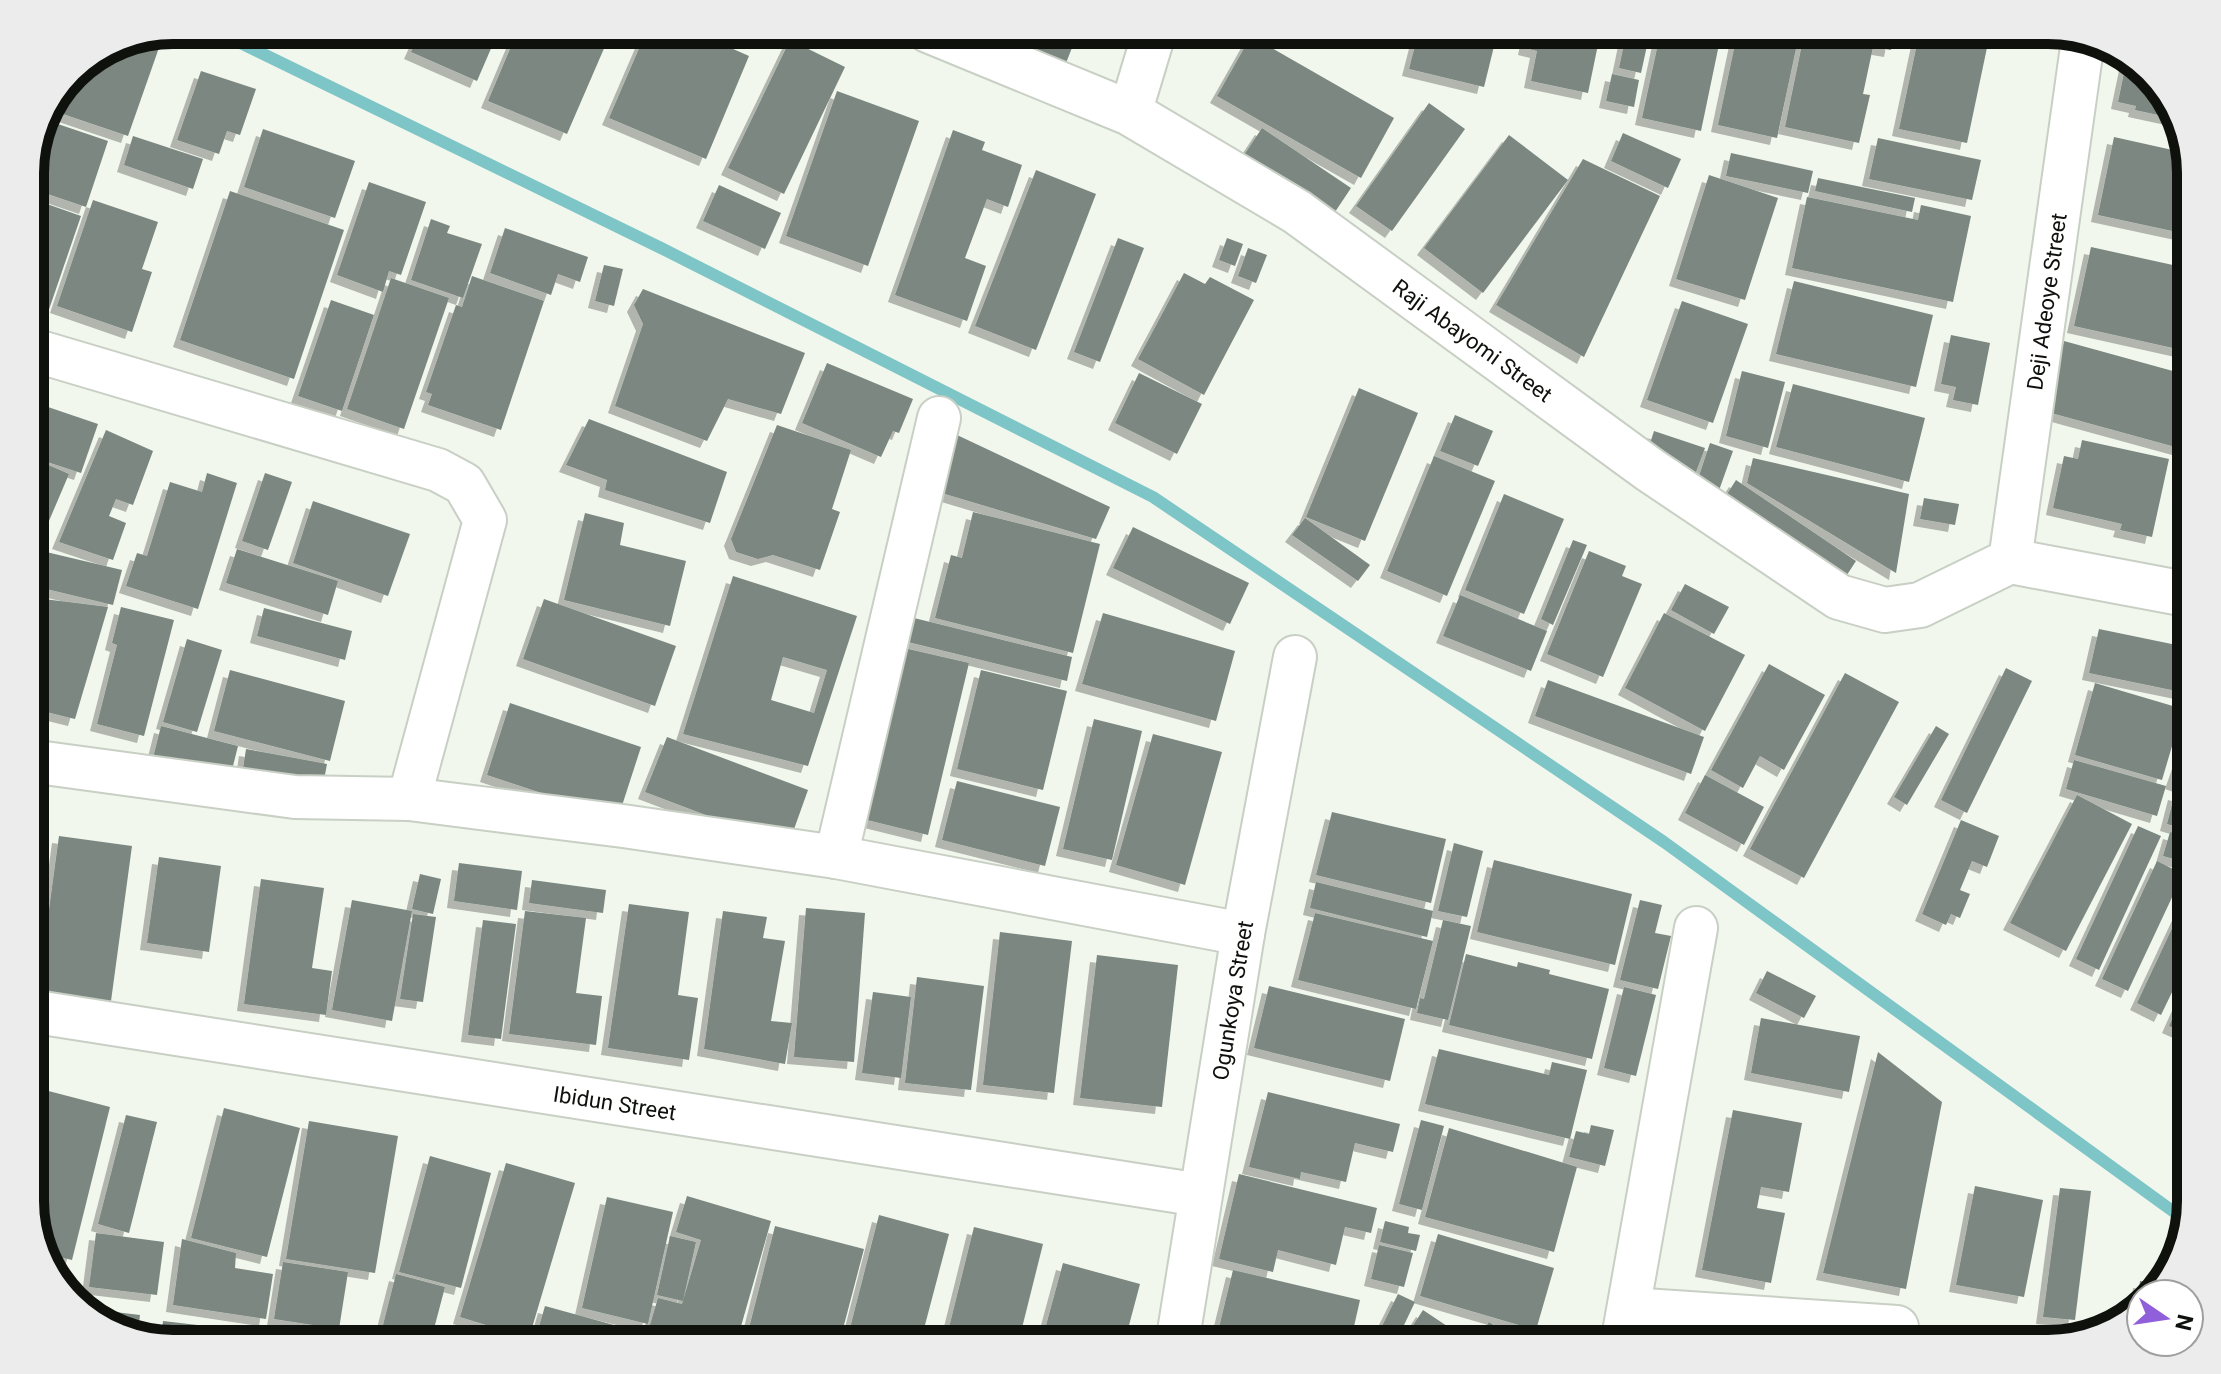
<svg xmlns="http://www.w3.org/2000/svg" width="2221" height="1374" font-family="Roboto,sans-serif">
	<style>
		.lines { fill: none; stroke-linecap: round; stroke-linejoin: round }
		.stream { stroke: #7ec5c7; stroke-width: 12 }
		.building { fill: #7b8781; fill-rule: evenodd; filter: url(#shadow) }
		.street-casing { stroke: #c8cfc4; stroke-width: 46 }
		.secondary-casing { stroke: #c8cfc4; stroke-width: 48 }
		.street { stroke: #fff; stroke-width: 42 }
		.secondary { stroke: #fff; stroke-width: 44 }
		.labels { text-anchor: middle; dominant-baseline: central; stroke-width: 6; stroke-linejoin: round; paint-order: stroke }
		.street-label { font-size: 22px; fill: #0f110d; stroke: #fff }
		.rim { fill: none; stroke: #0f110d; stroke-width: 10 }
	</style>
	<defs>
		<filter id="shadow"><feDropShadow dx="-7" dy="7" stdDeviation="0" flood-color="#0004"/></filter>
	</defs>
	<rect width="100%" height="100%" fill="#f1f7ec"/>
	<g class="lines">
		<path class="stream" d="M214 30 661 248 1153 497 1664 842 2185 1220"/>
	</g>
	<g class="building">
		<path d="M355 30H384L379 41Z"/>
		<path d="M421 30H499L477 81 411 52Z"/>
		<path d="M518 30H612L567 134 488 101Z"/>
		<path d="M647 30H690L749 56 706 159 609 118Z"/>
		<path d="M981 30H1079L1066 63Z"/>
		<path d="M1419 30H1498L1484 87 1409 69Z"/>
		<path d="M1529 30H1601L1588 93 1531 81 1537 51 1525 48Z"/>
		<path d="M1627 30 1650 32 1641 73 1619 68Z"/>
		<path d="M1661 30H1722L1701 131 1642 118Z"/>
		<path d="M1738 30H1800L1777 138 1718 125Z"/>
		<path d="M1805 30H1895L1891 50 1873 47 1863 94 1870 95 1859 143 1785 127Z"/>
		<path d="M1920 30H1950L1989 38 1967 143 1899 129Z"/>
		<path d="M142 36 161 42 128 136 54 111 72 71 118 41Z"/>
		<path d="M1251 36 1394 118 1361 178 1217 96Z"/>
		<path d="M790 40 845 67 784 194 728 168Z"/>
		<path d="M2128 54 2172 102 2177 119 2135 110 2136 106 2118 102Z"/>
		<path d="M201 71 256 89 240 135 227 131 219 154 177 140Z"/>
		<path d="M1612 74 1639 80 1634 107 1606 101Z"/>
		<path d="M837 91 919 121 868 266 786 236Z"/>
		<path d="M1429 103 1465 129 1392 231 1356 206Z"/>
		<path d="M49 121 108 141 86 207 30 188V164Z"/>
		<path d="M1262 128 1351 188 1331 218 1242 158Z"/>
		<path d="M263 129 355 161 335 218 244 187Z"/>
		<path d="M953 130 985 142 982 150 1022 165 1008 207 987 199 965 258 986 266 967 321 895 295Z"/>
		<path d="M1623 133 1681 159 1668 188 1611 161Z"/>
		<path d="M1509 135 1568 180 1483 293 1424 248Z"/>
		<path d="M133 136 203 159 193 189 124 165Z"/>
		<path d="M2114 137 2186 153 2191 172V235L2098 215Z"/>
		<path d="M1878 138 1981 160 1972 200 1869 179Z"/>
		<path d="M1731 153 1813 171 1808 193 1726 176Z"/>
		<path d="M1583 159 1660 196 1584 357 1496 305Z"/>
		<path d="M1036 170 1096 194 1036 350 975 326Z"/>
		<path d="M1709 175 1778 198 1745 300 1676 279Z"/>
		<path d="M1818 178 1915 198 1912 212 1815 191Z"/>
		<path d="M369 182 426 202 401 275 389 271 383 292 337 275Z"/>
		<path d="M719 185 781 213 765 249 703 221Z"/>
		<path d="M230 191 344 230 294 379 180 340Z"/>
		<path d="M1807 197 1918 220 1921 205 1971 216 1953 302 1792 268Z"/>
		<path d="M30 198 81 216 44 324 30 319Z"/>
		<path d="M93 200 158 222 142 269 152 272 132 332 57 306Z"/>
		<path d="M431 219 450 226 447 233 482 244 463 298 411 280Z"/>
		<path d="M505 228 588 257 580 282 558 274 551 295 490 273Z"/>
		<path d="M1118 238 1144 248 1100 362 1074 352Z"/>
		<path d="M1227 238 1243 244 1235 266 1219 260Z"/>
		<path d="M2091 247 2191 269V352L2074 326Z"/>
		<path d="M1248 248 1267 255 1256 283 1238 276Z"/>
		<path d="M604 265 623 269 614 306 595 301Z"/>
		<path d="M1184 273 1205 284 1210 277 1254 300 1204 395 1138 359Z"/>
		<path d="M472 276 544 301 501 430 428 405 432 394 426 392 456 305 462 307Z"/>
		<path d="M391 278 449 298 404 429 347 409Z"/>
		<path d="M1794 281 1933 315 1916 387 1776 354Z"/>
		<path d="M643 289 805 353 781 414 728 399 707 441 615 406 643 324 634 305Z"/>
		<path d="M331 300 374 315 342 411 298 396Z"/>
		<path d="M1682 301 1748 324 1713 423 1647 400Z"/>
		<path d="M1951 335 1990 343 1978 405 1953 400 1956 387 1941 384Z"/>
		<path d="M2064 341 2191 376 2190 451 2044 411Z"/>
		<path d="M827 363 913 399 899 433 893 431 881 457 802 423Z"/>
		<path d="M1742 371 1785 382 1768 448 1726 436Z"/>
		<path d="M1139 373 1202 404 1177 454 1115 423Z"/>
		<path d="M1793 384 1925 418 1909 482 1776 447Z"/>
		<path d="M1359 388 1418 413 1365 541 1306 517Z"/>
		<path d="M48 407 98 424 81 473 32 457Z"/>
		<path d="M30 408 39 410 31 434H30Z"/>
		<path d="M1455 415 1493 431 1478 466 1440 451Z"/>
		<path d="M589 419 727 472 710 523 605 490 607 480 566 465Z"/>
		<path d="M777 425 851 450 832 509 840 512 820 570 773 555 758 559 736 552 731 539Z"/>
		<path d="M106 430 153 451 133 505 116 499 109 516 126 523 113 560 59 542Z"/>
		<path d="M1654 431 1705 448 1693 480 1644 462Z"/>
		<path d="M957 435 1110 507 1096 539 935 491Z"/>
		<path d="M2082 440 2169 459 2152 537 2120 530 2122 524 2053 508 2064 456 2078 459Z"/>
		<path d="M1710 443 1733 451 1717 496 1695 488Z"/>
		<path d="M1434 456 1495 481 1447 596 1387 571Z"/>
		<path d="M30 457 69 474 40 542 30 538Z"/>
		<path d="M1753 458 1909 494 1896 573 1747 483Z"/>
		<path d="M207 473 237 483 198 609 126 586 137 553 147 556 170 482 202 492Z"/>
		<path d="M265 473 292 482 268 550 242 541Z"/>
		<path d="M1736 480 1856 561 1841 584 1722 502Z"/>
		<path d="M1504 494 1564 519 1524 614 1465 590Z"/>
		<path d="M1924 498 1959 504 1955 525 1920 519Z"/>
		<path d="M313 501 410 534 388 596 293 563Z"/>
		<path d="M973 512 1100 544 1073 653 935 618 951 555 962 558Z"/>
		<path d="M585 513 624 523 620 545 686 561 670 626 564 600Z"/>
		<path d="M1305 518 1370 565 1358 581 1292 535Z"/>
		<path d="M1133 527 1249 583 1230 624 1113 568Z"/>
		<path d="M1573 540 1587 545 1553 625 1541 619Z"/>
		<path d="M237 549 338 581 328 615 226 583Z"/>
		<path d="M42 551 122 570 113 605 34 586Z"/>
		<path d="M1589 551 1626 566 1622 576 1642 584 1603 677 1547 654Z"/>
		<path d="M733 576 857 616 808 766 683 734ZM783 657 827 670 814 713 771 700Z"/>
		<path d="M1685 584 1729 607 1714 634 1671 610Z"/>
		<path d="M1460 595 1547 631 1531 671 1443 636Z"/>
		<path d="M44 599 108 607 75 719 30 708V670Z"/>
		<path d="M544 599 676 646 655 706 523 659Z"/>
		<path d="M121 607 174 620 144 736 97 724 117 645 112 643Z"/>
		<path d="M264 608 352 631 345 660 257 636Z"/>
		<path d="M1103 613 1235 651 1216 721 1082 684Z"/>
		<path d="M1664 613 1745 655 1705 731 1625 688Z"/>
		<path d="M910 617 1072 657 1067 681 904 641Z"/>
		<path d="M2099 629 2191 648V694L2089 673Z"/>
		<path d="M187 639 222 650 197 732 163 722Z"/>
		<path d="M895 646 969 663 928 835 855 817Z"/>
		<path d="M1769 664 1825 695 1784 770 1760 756 1743 788 1711 770Z"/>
		<path d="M2006 668 2032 681 1967 813 1941 800Z"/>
		<path d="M230 670 345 701 330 761 214 731Z"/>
		<path d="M981 670 1067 691 1043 790 957 769Z"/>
		<path d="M1845 673 1899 702 1804 878 1750 849Z"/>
		<path d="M1548 680 1704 737 1691 774 1535 716Z"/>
		<path d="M2095 683 2183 709 2162 780 2075 755Z"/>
		<path d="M510 703 641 747 618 818 487 775Z"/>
		<path d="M1094 719 1142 731 1112 860 1063 849Z"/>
		<path d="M161 726 238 746 229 782 152 762Z"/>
		<path d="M1936 726 1949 734 1907 805 1894 797Z"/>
		<path d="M1153 734 1222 752 1185 885 1116 865Z"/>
		<path d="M667 737 808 790 788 846 645 792Z"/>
		<path d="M2186 742 2191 743V789L2172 782Z"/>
		<path d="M246 749 327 764 321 796 241 782Z"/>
		<path d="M2074 760 2166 786 2157 816 2066 789Z"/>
		<path d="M1705 775 1764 807 1744 845 1685 813Z"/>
		<path d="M957 781 1060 807 1045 866 942 840Z"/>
		<path d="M2175 793 2191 797V831L2167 824Z"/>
		<path d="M2077 795 2132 824 2066 951 2010 923Z"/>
		<path d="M1332 812 1446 839 1431 903 1316 875Z"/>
		<path d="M1961 820 1999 836 1987 867 1972 861 1960 890 1970 894 1960 918 1951 914 1946 925 1922 914Z"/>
		<path d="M2138 826 2161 836 2099 970 2076 959Z"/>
		<path d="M2170 832 2191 838 2185 862 2163 856Z"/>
		<path d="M59 836 132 846 111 1001 38 991Z"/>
		<path d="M1454 843 1483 851 1467 917 1438 911Z"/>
		<path d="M159 857 221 866 209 952 147 943Z"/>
		<path d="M1494 860 1632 894 1615 965 1477 932Z"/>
		<path d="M2157 861 2183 874 2128 991 2102 979Z"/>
		<path d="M459 863 522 871 517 910 454 901Z"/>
		<path d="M420 874 441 879 433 914 412 909Z"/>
		<path d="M261 879 324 888 312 968 332 971 326 1015 244 1004Z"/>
		<path d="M532 880 606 890 603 913 529 903Z"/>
		<path d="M1316 882 1433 911 1427 937 1310 908Z"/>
		<path d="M2191 888V953L2161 1015 2137 1003Z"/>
		<path d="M352 900 412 911 392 1021 332 1010Z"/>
		<path d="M1640 900 1662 905 1655 933 1671 936 1658 989 1620 980Z"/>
		<path d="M629 904 689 912 678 995 698 998 689 1060 608 1048Z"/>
		<path d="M806 908 865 913 854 1062 794 1057Z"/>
		<path d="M525 911 586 918 576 993 602 996 596 1045 509 1034Z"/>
		<path d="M723 911 767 917 763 938 785 941 771 1021 792 1023 785 1064 704 1049Z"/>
		<path d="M1315 913 1433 941 1416 1009 1298 980Z"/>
		<path d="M413 914 436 917 423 1002 400 999Z"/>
		<path d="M483 920 516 924 501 1039 468 1035Z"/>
		<path d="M1443 920 1471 926 1448 1020 1417 1013 1420 998 1424 999Z"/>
		<path d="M1000 932 1072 941 1054 1093 983 1085Z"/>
		<path d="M1466 954 1517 967 1518 962 1550 970 1549 974 1609 989 1592 1059 1449 1025Z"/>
		<path d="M1097 955 1178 965 1162 1107 1080 1098Z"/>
		<path d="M1767 971 1816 996 1804 1018 1756 993Z"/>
		<path d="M917 977 984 986 971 1090 905 1083Z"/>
		<path d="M2191 977V1036L2169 1026Z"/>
		<path d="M1269 986 1405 1019 1390 1081 1254 1048Z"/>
		<path d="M1624 987 1656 995 1636 1076 1604 1068Z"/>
		<path d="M873 992 911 997 901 1078 862 1073Z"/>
		<path d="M1761 1018 1860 1036 1849 1092 1751 1073Z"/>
		<path d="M1439 1049 1549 1075 1552 1062 1587 1070 1570 1139 1425 1104Z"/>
		<path d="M1878 1052 1942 1102 1906 1289 1823 1273Z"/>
		<path d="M37 1088 110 1107 72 1260 43 1253 30 1210V1116Z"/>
		<path d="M1268 1092 1400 1124 1393 1152 1355 1143 1346 1182 1301 1172 1300 1179 1249 1167Z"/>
		<path d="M224 1108 300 1128 267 1257 191 1238Z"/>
		<path d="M1733 1110 1802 1123 1789 1192 1761 1187 1757 1208 1785 1213 1771 1283 1702 1270Z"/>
		<path d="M126 1115 157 1122 129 1233 98 1224Z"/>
		<path d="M1421 1120 1444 1126 1422 1210 1399 1204Z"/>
		<path d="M309 1121 398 1136 375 1273 286 1259Z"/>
		<path d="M1591 1125 1614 1130 1605 1166 1569 1157 1576 1131 1589 1134Z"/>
		<path d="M1449 1128 1577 1167 1554 1252 1425 1217Z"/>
		<path d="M430 1156 491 1173 461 1288 399 1272Z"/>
		<path d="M506 1163 575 1183 529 1338 460 1317Z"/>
		<path d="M1239 1174 1377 1208 1371 1233 1345 1227 1336 1265 1278 1250 1273 1272 1219 1259Z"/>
		<path d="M1975 1186 2043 1200 2024 1297 1956 1285Z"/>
		<path d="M2060 1188 2091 1191 2075 1320 2043 1317Z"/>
		<path d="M687 1196 771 1221 736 1344H680L647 1335 658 1298 682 1304 701 1240 676 1232Z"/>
		<path d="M607 1197 673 1212 648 1324 582 1308Z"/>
		<path d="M879 1215 949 1234 920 1344H846Z"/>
		<path d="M1385 1221 1409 1227 1408 1233 1420 1235 1416 1251 1380 1242Z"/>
		<path d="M775 1226 864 1249 839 1344H745Z"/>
		<path d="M974 1227 1043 1244 1018 1344H945Z"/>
		<path d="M96 1233 164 1242 157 1295 89 1287Z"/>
		<path d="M1438 1234 1554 1268 1536 1330 1420 1296Z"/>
		<path d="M670 1236 696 1242 683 1301 657 1295Z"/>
		<path d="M182 1239 236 1253 235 1268 273 1274 266 1319 173 1305Z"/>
		<path d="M1379 1245 1413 1253 1404 1287 1371 1279Z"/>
		<path d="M283 1262 348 1272 339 1329 274 1319Z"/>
		<path d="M1063 1263 1140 1284 1124 1344H1041Z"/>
		<path d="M1233 1270 1360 1300 1350 1344H1215Z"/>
		<path d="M396 1274 445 1287 430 1344 381 1333Z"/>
		<path d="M2140 1281 2163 1284 2153 1294H2141V1305L2137 1309Z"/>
		<path d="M1398 1294 1415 1302 1395 1344H1373Z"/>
		<path d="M545 1306 632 1330 628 1344H534Z"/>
		<path d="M82 1308 140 1315 138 1333 94 1320Z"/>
		<path d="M1423 1310 1474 1344H1401Z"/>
		<path d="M163 1321 232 1329 230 1344H173L161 1340Z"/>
		<path d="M1489 1322 1521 1344H1475Z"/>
		<path d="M266 1332 337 1341 336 1344H265Z"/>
	</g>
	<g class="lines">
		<g class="street-casing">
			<g id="street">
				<path d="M1130 113 1155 30"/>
				<path d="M30 349 438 470 464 484 485 520 409 799"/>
				<path id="s1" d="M2010 561 2083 40"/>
				<path d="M30 761 295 797 409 799 623 826 836 857 1243 934"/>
				<path d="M836 857 939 418"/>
				<path id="s2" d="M30 1011 1200 1195"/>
				<path d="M1629 1309 1897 1327"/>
				<path id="s3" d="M1177 1344 1243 934 1295 657"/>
				<path d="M1622 1344 1696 928"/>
			</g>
		</g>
		<g class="secondary-casing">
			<g id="secondary">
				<path id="s4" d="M928 30 1130 113 1297 212 1650 470 1839 597 1885 610 1920 605 2010 561 2191 595"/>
			</g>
		</g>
		<use href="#street" class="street"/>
		<use href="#secondary" class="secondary"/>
	</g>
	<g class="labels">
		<g class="street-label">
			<text stroke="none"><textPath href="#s1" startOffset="262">Deji Adeoye Street</textPath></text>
			<text stroke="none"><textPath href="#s4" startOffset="630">Raji Abayomi Street</textPath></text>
			<text stroke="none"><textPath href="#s3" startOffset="348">Ogunkoya Street</textPath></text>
			<text stroke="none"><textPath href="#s2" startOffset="592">Ibidun Street</textPath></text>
		</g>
	</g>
	<path d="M0 0H2221V1374H0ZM173 44H2048A129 129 0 0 1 2177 173V1201A129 129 0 0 1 2048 1330H173A129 129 0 0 1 44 1201V173A129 129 0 0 1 173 44Z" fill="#ececec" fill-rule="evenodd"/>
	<path class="rim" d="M173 44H2048A129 129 0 0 1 2177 173V1201A129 129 0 0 1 2048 1330H173A129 129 0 0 1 44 1201V173A129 129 0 0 1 173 44Z"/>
	<g transform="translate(2165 1318) rotate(103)"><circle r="38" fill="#ffffff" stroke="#9fa09e" stroke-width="2"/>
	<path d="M0-6L14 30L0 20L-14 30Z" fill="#9060da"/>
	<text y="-12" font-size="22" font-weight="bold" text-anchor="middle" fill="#0f110d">N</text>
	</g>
</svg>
